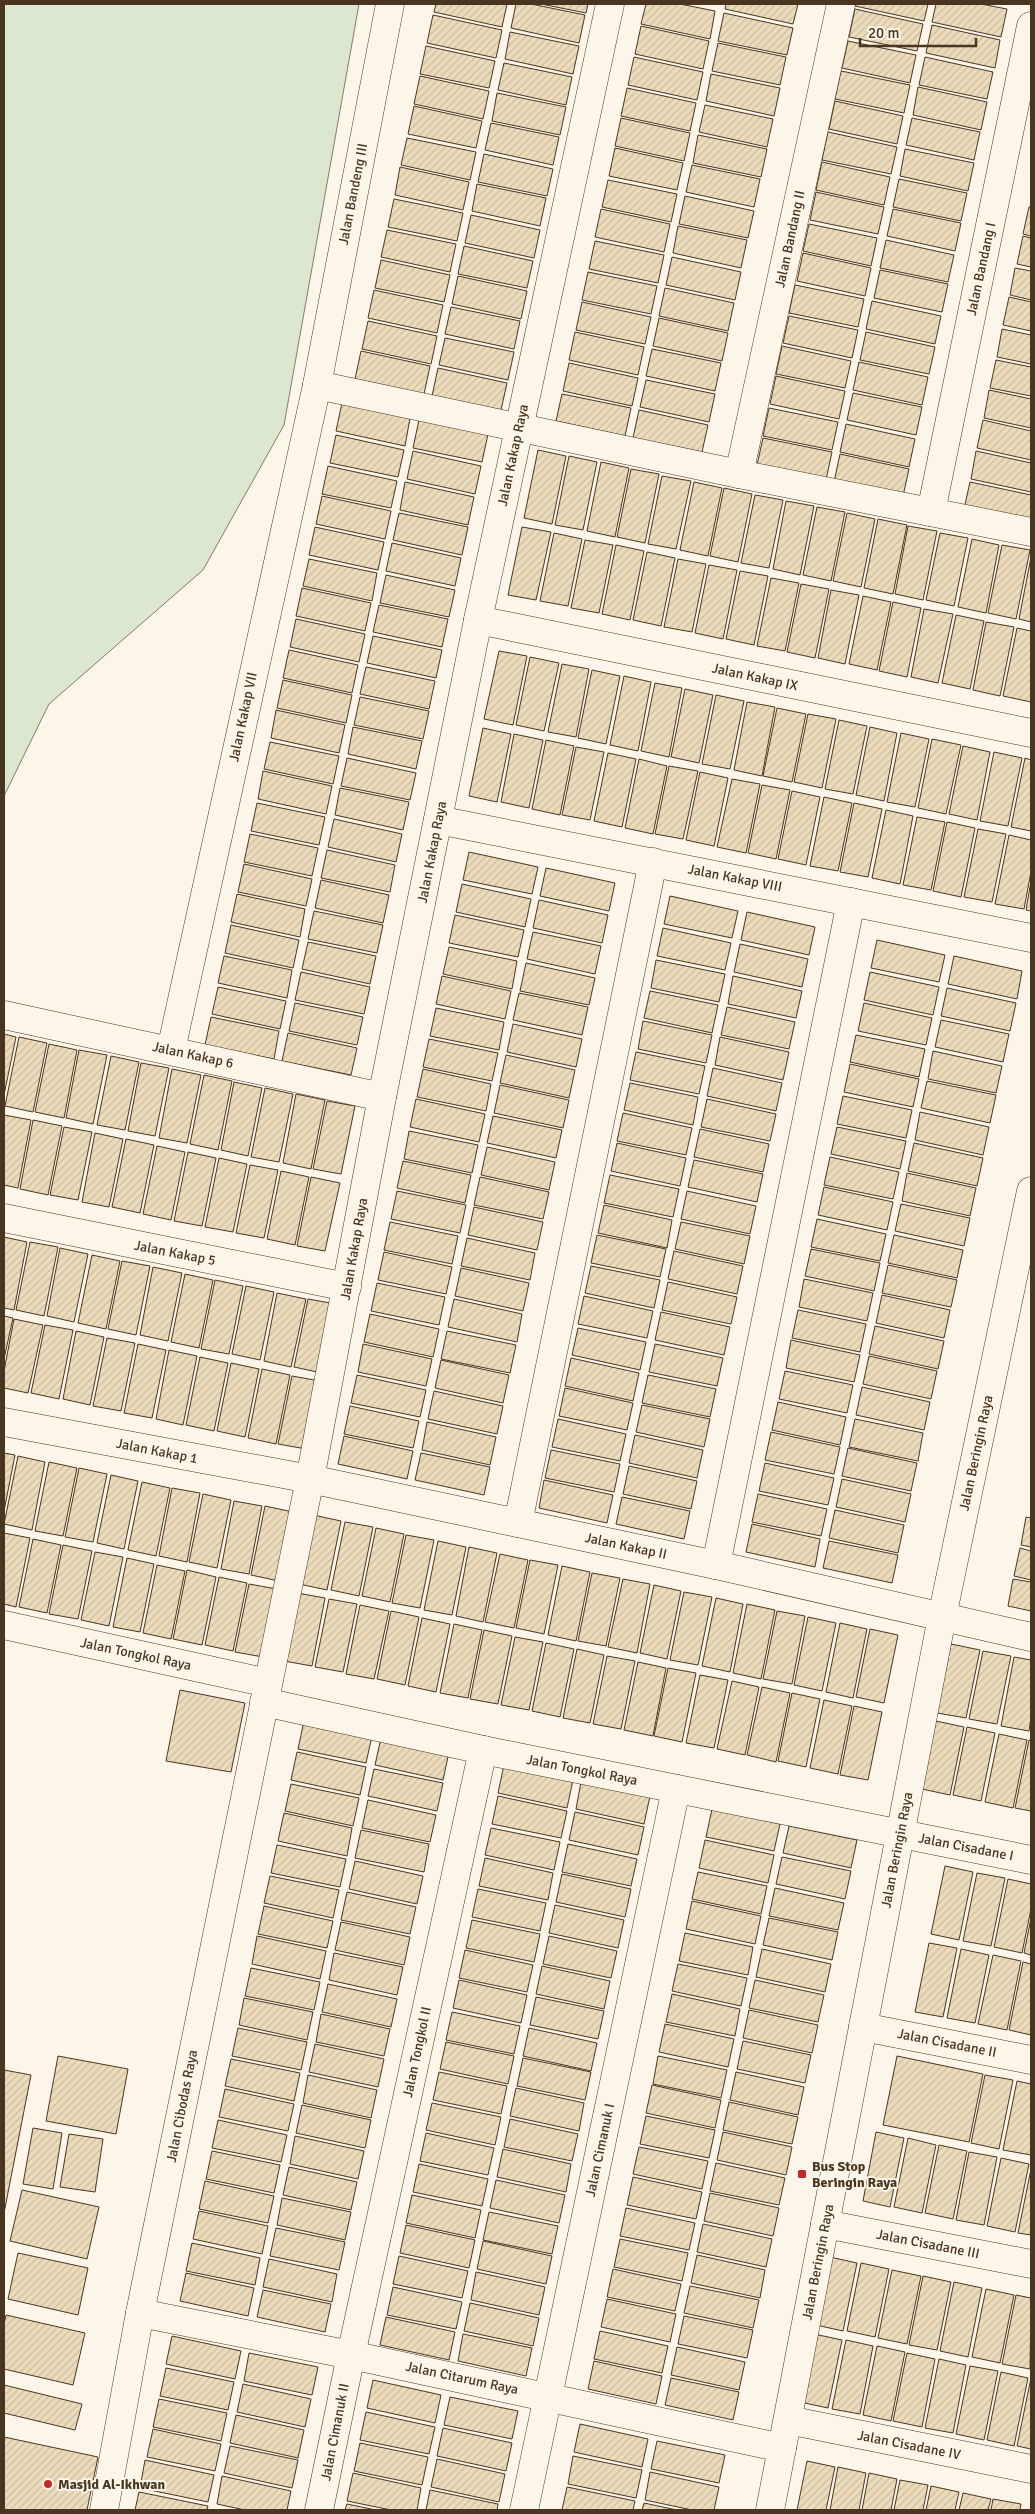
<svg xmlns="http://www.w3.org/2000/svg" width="1035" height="2514" font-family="Signika,sans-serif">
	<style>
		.grass { fill: #dce7d0; stroke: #887966 }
		.building { fill: url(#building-hatch); stroke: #4a3520 }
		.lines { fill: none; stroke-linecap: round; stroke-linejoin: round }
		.minor-casing { stroke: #4a3520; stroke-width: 29 }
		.minor { stroke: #fbf6e9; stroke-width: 28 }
		.poi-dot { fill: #c62828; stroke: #fbf6e9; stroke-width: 2 }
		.labels { text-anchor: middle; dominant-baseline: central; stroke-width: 4; stroke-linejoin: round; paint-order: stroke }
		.street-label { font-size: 14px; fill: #4a3520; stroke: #fbf6e9 }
		.poi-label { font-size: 14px; font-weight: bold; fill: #4a3520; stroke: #fbf6e9; text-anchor: start }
	</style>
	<defs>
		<pattern id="building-hatch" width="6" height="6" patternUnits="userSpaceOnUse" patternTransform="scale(1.25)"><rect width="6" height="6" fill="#ecdcbc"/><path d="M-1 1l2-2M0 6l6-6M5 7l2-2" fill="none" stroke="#ccbda1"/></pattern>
	</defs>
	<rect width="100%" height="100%" fill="#fbf6e9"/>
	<path class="grass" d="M4 4H359L284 425 203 570 49 704 4 796Z"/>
	<g class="building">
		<path d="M436 4H507L502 27 434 12Z"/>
		<path d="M516 4H531L585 15 579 43 511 28Z"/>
		<path d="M541 4H588L586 13Z"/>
		<path d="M646 4H680L715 11 710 39 641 24Z"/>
		<path d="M726 4H798L793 24 725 9Z"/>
		<path d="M856 4H928L924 21 855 6Z"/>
		<path d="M936 4H981L1007 9 1001 37 932 22Z"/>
		<path d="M855 9 923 24 917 51 849 37Z"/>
		<path d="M724 13 793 28 787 55 718 41Z"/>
		<path d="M433 15 502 30 496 58 427 43Z"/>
		<path d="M932 25 1000 40 995 68 926 53Z"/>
		<path d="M641 26 709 41 703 69 635 54Z"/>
		<path d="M510 32 579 46 573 74 505 59Z"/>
		<path d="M848 41 916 55 910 83 842 68Z"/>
		<path d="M718 43 786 57 780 85 712 71Z"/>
		<path d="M426 46 495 61 489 88 420 74Z"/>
		<path d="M634 57 703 72 697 100 628 85Z"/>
		<path d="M925 57 993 72 987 99 919 85Z"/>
		<path d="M504 63 572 77 566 105 498 90Z"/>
		<path d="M841 71 910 85 904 113 835 99Z"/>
		<path d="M711 74 780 88 774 116 706 101Z"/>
		<path d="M420 76 489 91 483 119 414 104Z"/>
		<path d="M918 87 987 102 981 130 913 115Z"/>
		<path d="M627 88 696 103 690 131 621 116Z"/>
		<path d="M497 93 566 107 560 135 492 121Z"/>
		<path d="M835 101 903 116 897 144 829 129Z"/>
		<path d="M705 105 773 119 767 147 699 132Z"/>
		<path d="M414 106 482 121 476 148 408 134Z"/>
		<path d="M621 118 690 133 684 161 615 146Z"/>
		<path d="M912 118 980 132 974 160 906 145Z"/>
		<path d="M491 123 559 137 553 165 485 150Z"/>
		<path d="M828 132 897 147 891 174 822 160Z"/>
		<path d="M698 135 767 149 761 177 693 163Z"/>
		<path d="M407 138 476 152 470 180 401 165Z"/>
		<path d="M615 148 683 163 677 190 609 176Z"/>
		<path d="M905 149 974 163 968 191 900 176Z"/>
		<path d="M484 154 553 169 547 196 478 182Z"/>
		<path d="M822 162 890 177 884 205 816 190Z"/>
		<path d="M692 165 760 179 754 207 686 192Z"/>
		<path d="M400 167 469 182 463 210 395 195Z"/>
		<path d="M899 179 967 193 961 221 893 207Z"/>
		<path d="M608 180 677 194 671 222 602 207Z"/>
		<path d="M477 184 546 198 540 226 472 211Z"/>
		<path d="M816 192 884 207 878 234 810 220Z"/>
		<path d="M685 196 754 211 748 238 679 224Z"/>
		<path d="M394 199 463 213 457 241 388 227Z"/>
		<path d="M1029 207H1031V236L1023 234Z"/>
		<path d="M601 209 670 224 664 252 595 237Z"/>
		<path d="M893 209 961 223 955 251 887 236Z"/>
		<path d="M471 215 540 230 534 258 465 243Z"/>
		<path d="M809 224 877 238 871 266 803 251Z"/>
		<path d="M678 226 747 240 741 268 673 253Z"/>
		<path d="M387 230 456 244 450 272 381 257Z"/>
		<path d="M1023 236 1031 238V267L1017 264Z"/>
		<path d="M886 240 954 255 948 282 880 268Z"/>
		<path d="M595 241 664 255 658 283 589 269Z"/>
		<path d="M464 246 533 261 527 288 458 274Z"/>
		<path d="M803 253 871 268 865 296 797 281Z"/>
		<path d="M672 257 741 272 735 300 666 285Z"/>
		<path d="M381 260 450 275 444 302 375 288Z"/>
		<path d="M1015 268 1031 271V300L1010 295Z"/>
		<path d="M880 270 948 284 942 312 874 298Z"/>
		<path d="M588 272 657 286 651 314 582 300Z"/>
		<path d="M458 276 527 291 521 319 452 304Z"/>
		<path d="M795 285 864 299 858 327 789 313Z"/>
		<path d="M665 288 734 303 728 331 659 316Z"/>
		<path d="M374 290 443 305 437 333 368 318Z"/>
		<path d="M1009 297 1031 302V331L1003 325Z"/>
		<path d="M872 301 941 316 935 344 866 329Z"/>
		<path d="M582 302 651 317 645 344 576 330Z"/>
		<path d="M451 307 520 321 514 349 445 334Z"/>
		<path d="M789 316 858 330 852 358 783 343Z"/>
		<path d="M659 318 728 333 722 361 653 346Z"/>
		<path d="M368 321 437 336 431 364 362 349Z"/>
		<path d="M1002 329 1031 335V364L997 357Z"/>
		<path d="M575 332 644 347 638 375 569 360Z"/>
		<path d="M866 332 935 347 929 374 860 360Z"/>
		<path d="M445 338 514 352 508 380 439 365Z"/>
		<path d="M782 346 851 361 845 388 776 374Z"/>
		<path d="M652 349 721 363 715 391 646 376Z"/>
		<path d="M361 351 430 366 424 394 355 379Z"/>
		<path d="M996 360 1031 367V396L990 388Z"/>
		<path d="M859 362 928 377 922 405 853 390Z"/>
		<path d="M569 363 638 378 632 406 563 391Z"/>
		<path d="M438 368 507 383 501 410 432 396Z"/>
		<path d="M776 376 845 391 839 419 770 404Z"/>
		<path d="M646 380 715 394 709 422 640 407Z"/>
		<path d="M989 390 1031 399V428L984 418Z"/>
		<path d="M853 393 922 407 916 435 847 420Z"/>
		<path d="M562 394 631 408 625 436 556 421Z"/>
		<path d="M342 403 410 418 405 446 336 431Z"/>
		<path d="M769 408 838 422 832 450 763 436Z"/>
		<path d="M639 410 708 425 702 452 633 438Z"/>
		<path d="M419 420 488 434 482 462 413 448Z"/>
		<path d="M983 420 1031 431V460L977 448Z"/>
		<path d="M846 424 915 439 909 467 840 452Z"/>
		<path d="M336 435 404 450 398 477 330 463Z"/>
		<path d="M763 438 832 452 826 480 757 465Z"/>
		<path d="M538 450 566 456 552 524 524 518Z"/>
		<path d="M413 451 481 466 475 494 407 479Z"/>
		<path d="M976 451 1031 463V492L971 479Z"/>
		<path d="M840 454 909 469 903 496 834 482Z"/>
		<path d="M569 456 597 462 583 530 555 525Z"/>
		<path d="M601 462 629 468 615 537 587 531Z"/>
		<path d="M328 466 397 481 391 508 322 494Z"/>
		<path d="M631 469 659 474 645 543 617 537Z"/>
		<path d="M662 476 691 481 676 549 648 544Z"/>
		<path d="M405 482 474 497 468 525 400 510Z"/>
		<path d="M694 482 722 488 708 556 680 550Z"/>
		<path d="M970 482 1031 495V524L964 509Z"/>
		<path d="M724 488 752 494 738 562 710 556Z"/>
		<path d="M755 495 783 500 769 568 741 563Z"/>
		<path d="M322 496 391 511 385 539 316 524Z"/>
		<path d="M786 501 814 506 800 575 773 569Z"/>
		<path d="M817 507 845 512 831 581 803 575Z"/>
		<path d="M399 513 468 527 462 555 393 540Z"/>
		<path d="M847 513 875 519 861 587 833 581Z"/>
		<path d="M878 519 907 525 893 594 864 588Z"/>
		<path d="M908 526 937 531 923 600 895 594Z"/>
		<path d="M315 527 384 542 378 570 309 555Z"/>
		<path d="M522 527 551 532 536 600 508 595Z"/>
		<path d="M554 533 582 539 568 606 540 601Z"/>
		<path d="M940 533 968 538 954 606 926 600Z"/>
		<path d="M972 539 999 545 986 613 958 607Z"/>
		<path d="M585 540 613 545 599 613 571 608Z"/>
		<path d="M392 543 461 558 455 586 386 571Z"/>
		<path d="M616 545 644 551 630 620 602 614Z"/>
		<path d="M1002 545 1030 550 1016 619 988 613Z"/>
		<path d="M647 552 675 558 661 626 633 620Z"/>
		<path d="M1031 557V622L1019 619Z"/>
		<path d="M309 559 377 573 372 601 303 586Z"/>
		<path d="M678 559 706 564 692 632 664 627Z"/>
		<path d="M709 565 737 570 723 639 695 633Z"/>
		<path d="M740 571 768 576 754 645 726 639Z"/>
		<path d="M386 575 455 590 449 617 380 603Z"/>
		<path d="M771 578 799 583 785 651 757 646Z"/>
		<path d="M801 584 829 589 815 658 787 652Z"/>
		<path d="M302 588 371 603 365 631 296 616Z"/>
		<path d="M831 590 859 595 845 664 818 658Z"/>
		<path d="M863 596 891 602 877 670 849 664Z"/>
		<path d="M893 602 921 608 907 677 879 671Z"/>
		<path d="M379 605 448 619 442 647 373 632Z"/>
		<path d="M924 609 953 614 938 683 911 677Z"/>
		<path d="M956 615 984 621 970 689 942 683Z"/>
		<path d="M296 619 365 634 359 662 290 647Z"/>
		<path d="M986 622 1014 627 1000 696 973 690Z"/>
		<path d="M1017 628 1031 631V702L1003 696Z"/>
		<path d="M373 636 442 650 436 678 367 663Z"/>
		<path d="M289 650 358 665 352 693 283 678Z"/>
		<path d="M499 651 527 656 513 725 484 719Z"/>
		<path d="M530 657 559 663 544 731 516 725Z"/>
		<path d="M562 664 589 669 576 737 548 732Z"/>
		<path d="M366 667 435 681 429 709 360 694Z"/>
		<path d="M592 670 620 676 606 744 578 738Z"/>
		<path d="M624 676 651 682 638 751 610 745Z"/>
		<path d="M283 680 352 695 346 723 277 708Z"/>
		<path d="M655 683 682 688 669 757 641 751Z"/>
		<path d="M685 689 713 695 699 763 671 757Z"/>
		<path d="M716 695 744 701 730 769 702 764Z"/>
		<path d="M360 697 429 711 423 739 354 725Z"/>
		<path d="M747 702 775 707 762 776 734 770Z"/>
		<path d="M777 708 806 714 792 782 763 776Z"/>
		<path d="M276 710 345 725 339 753 271 738Z"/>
		<path d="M808 714 836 719 822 788 794 782Z"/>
		<path d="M839 720 867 726 853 794 825 789Z"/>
		<path d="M353 727 422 741 416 769 348 754Z"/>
		<path d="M870 727 897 733 884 801 856 795Z"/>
		<path d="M483 728 511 734 497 802 469 796Z"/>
		<path d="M901 733 929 739 915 807 887 802Z"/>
		<path d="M514 734 543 740 529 808 501 802Z"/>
		<path d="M932 739 961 745 946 814 918 808Z"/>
		<path d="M546 740 574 746 560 815 532 809Z"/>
		<path d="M270 742 339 756 333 784 264 769Z"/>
		<path d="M963 746 990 752 977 820 949 814Z"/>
		<path d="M576 747 604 752 590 820 562 815Z"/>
		<path d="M994 752 1022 758 1008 826 980 821Z"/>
		<path d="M608 753 636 759 622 827 594 821Z"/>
		<path d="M347 758 416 773 410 800 341 786Z"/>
		<path d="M1025 758 1031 760V831L1011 827Z"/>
		<path d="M639 759 667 766 653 834 625 828Z"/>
		<path d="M669 766 698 771 683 839 655 834Z"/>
		<path d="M263 771 332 786 326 814 258 799Z"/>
		<path d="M700 772 728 778 714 846 686 840Z"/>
		<path d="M732 779 760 784 746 853 717 847Z"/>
		<path d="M762 785 790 790 776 859 748 853Z"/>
		<path d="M340 788 409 802 403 830 335 815Z"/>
		<path d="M792 791 820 797 806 865 778 859Z"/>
		<path d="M824 797 852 803 838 871 810 866Z"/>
		<path d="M257 803 325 817 319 845 251 831Z"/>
		<path d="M854 803 882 809 868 877 840 872Z"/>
		<path d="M886 810 913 816 900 884 872 878Z"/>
		<path d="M917 817 945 822 931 890 903 885Z"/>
		<path d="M334 819 402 834 396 862 328 847Z"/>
		<path d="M947 822 975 828 961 897 933 891Z"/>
		<path d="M978 829 1006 834 992 902 964 897Z"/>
		<path d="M250 834 318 848 312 876 244 862Z"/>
		<path d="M1009 835 1031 840V872L1024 909 995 904Z"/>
		<path d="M327 850 395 865 390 892 321 878Z"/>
		<path d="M469 852 538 867 532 894 463 880Z"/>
		<path d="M244 864 312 879 306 906 238 892Z"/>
		<path d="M546 868 615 883 609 911 540 896Z"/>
		<path d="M321 880 389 895 383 923 315 908Z"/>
		<path d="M1031 881V911L1026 910Z"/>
		<path d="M462 884 531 899 525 927 456 912Z"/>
		<path d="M237 894 305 909 300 937 231 922Z"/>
		<path d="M670 896 738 911 732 938 664 924Z"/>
		<path d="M539 900 608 915 602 943 533 928Z"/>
		<path d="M314 911 383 925 377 953 308 939Z"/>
		<path d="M747 912 815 927 809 955 741 940Z"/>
		<path d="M455 915 524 930 518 957 449 943Z"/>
		<path d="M231 925 299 940 293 968 225 953Z"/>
		<path d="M663 928 731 943 725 970 657 956Z"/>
		<path d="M533 932 601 946 595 974 527 959Z"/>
		<path d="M877 940 945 955 939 982 871 968Z"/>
		<path d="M308 942 376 956 370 984 302 969Z"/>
		<path d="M740 944 808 959 802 987 734 972Z"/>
		<path d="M449 947 517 961 512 989 443 974Z"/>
		<path d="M224 956 292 970 287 998 218 983Z"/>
		<path d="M954 956 1022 971 1017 999 948 984Z"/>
		<path d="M656 960 725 974 719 1002 651 988Z"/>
		<path d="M526 963 595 978 589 1005 520 991Z"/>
		<path d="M301 972 370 987 364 1014 295 1000Z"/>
		<path d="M870 972 939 987 933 1015 864 1000Z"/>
		<path d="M442 976 511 991 505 1019 436 1004Z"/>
		<path d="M733 976 802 991 796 1018 728 1004Z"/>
		<path d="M218 987 286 1001 280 1029 212 1014Z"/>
		<path d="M947 988 1016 1003 1010 1031 941 1016Z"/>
		<path d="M650 991 718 1005 712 1033 644 1018Z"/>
		<path d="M519 993 588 1007 582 1035 513 1020Z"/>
		<path d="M295 1003 363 1017 357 1045 289 1031Z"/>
		<path d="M864 1003 932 1018 926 1045 858 1031Z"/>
		<path d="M727 1007 795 1022 789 1049 721 1035Z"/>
		<path d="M436 1008 504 1022 499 1050 430 1036Z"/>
		<path d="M211 1017 279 1031 274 1059 205 1045Z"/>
		<path d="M941 1020 1009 1034 1003 1062 935 1047Z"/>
		<path d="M643 1021 712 1035 706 1063 638 1049Z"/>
		<path d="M513 1024 582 1039 576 1067 507 1052Z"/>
		<path d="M288 1033 357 1048 351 1075 282 1061Z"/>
		<path d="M4 1034 16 1037 4 1095Z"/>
		<path d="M856 1035 925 1049 919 1077 850 1062Z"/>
		<path d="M19 1037 47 1043 33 1112 5 1106Z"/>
		<path d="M720 1037 789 1052 783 1080 715 1065Z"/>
		<path d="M429 1039 498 1053 492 1081 423 1067Z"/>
		<path d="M49 1044 77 1050 64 1118 35 1112Z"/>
		<path d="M79 1050 107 1055 93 1124 66 1118Z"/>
		<path d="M933 1051 1002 1066 996 1093 928 1079Z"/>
		<path d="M636 1052 705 1066 699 1094 630 1080Z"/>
		<path d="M506 1055 575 1070 569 1098 500 1083Z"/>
		<path d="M111 1056 139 1062 125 1130 97 1125Z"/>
		<path d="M141 1063 169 1068 155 1136 128 1131Z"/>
		<path d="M850 1064 919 1079 913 1107 844 1092Z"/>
		<path d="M713 1068 782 1083 776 1111 707 1096Z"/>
		<path d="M172 1069 201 1075 187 1143 159 1138Z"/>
		<path d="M423 1069 491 1084 486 1111 417 1097Z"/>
		<path d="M204 1075 232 1081 218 1150 190 1144Z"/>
		<path d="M927 1081 996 1095 990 1123 921 1108Z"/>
		<path d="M234 1082 262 1088 248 1156 221 1150Z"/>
		<path d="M630 1083 698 1097 693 1125 624 1110Z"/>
		<path d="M500 1085 569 1100 563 1128 494 1113Z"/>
		<path d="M265 1088 293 1094 279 1162 251 1157Z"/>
		<path d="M296 1094 325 1100 311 1169 283 1163Z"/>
		<path d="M843 1096 912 1110 906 1138 837 1124Z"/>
		<path d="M416 1099 485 1114 479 1142 410 1127Z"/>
		<path d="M707 1099 776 1114 770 1141 701 1127Z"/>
		<path d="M327 1101 355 1106 341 1174 313 1169Z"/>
		<path d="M920 1112 989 1127 983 1155 915 1140Z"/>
		<path d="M623 1113 692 1128 686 1155 617 1141Z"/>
		<path d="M4 1115 31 1120 18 1188 4 1185Z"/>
		<path d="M493 1116 562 1130 556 1158 487 1143Z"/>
		<path d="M33 1120 62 1126 48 1195 20 1189Z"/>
		<path d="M64 1127 92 1132 78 1200 50 1195Z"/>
		<path d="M837 1127 906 1141 900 1169 831 1154Z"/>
		<path d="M700 1129 769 1144 763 1172 694 1157Z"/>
		<path d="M409 1131 478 1145 472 1173 404 1159Z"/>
		<path d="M95 1133 123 1139 109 1207 82 1202Z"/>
		<path d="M126 1139 154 1145 140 1213 112 1207Z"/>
		<path d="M617 1143 686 1158 680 1186 611 1171Z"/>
		<path d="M914 1143 983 1158 977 1186 908 1171Z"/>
		<path d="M157 1146 185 1152 171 1220 143 1214Z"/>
		<path d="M487 1147 555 1162 549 1190 481 1175Z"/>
		<path d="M188 1152 216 1158 202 1226 174 1221Z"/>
		<path d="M830 1157 899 1172 893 1199 824 1185Z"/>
		<path d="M219 1158 247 1164 233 1232 205 1227Z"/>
		<path d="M694 1160 763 1174 757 1202 688 1187Z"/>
		<path d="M403 1161 471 1175 465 1203 397 1188Z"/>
		<path d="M250 1165 278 1170 264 1238 236 1233Z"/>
		<path d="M281 1171 309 1177 295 1245 267 1239Z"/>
		<path d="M907 1173 976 1188 970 1216 902 1201Z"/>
		<path d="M610 1175 679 1189 673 1217 604 1203Z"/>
		<path d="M311 1177 340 1183 325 1251 297 1246Z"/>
		<path d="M480 1177 549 1192 543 1219 474 1205Z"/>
		<path d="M824 1187 893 1202 887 1230 818 1215Z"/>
		<path d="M397 1191 466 1205 460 1233 391 1219Z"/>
		<path d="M687 1191 756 1206 750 1234 681 1219Z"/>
		<path d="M901 1204 970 1218 964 1246 895 1231Z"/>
		<path d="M604 1205 672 1220 667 1248 598 1233Z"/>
		<path d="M474 1207 543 1222 537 1250 468 1235Z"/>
		<path d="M817 1219 886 1234 880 1261 811 1247Z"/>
		<path d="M390 1222 458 1236 452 1264 384 1250Z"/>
		<path d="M681 1222 750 1236 744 1264 675 1249Z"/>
		<path d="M597 1235 666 1249 660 1277 591 1263Z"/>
		<path d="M894 1235 963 1250 957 1278 888 1263Z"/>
		<path d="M4 1237 27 1242 14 1310 4 1308Z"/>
		<path d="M467 1238 535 1253 530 1280 461 1266Z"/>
		<path d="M30 1242 58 1247 44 1316 16 1310Z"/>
		<path d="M60 1248 88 1254 74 1322 47 1316Z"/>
		<path d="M811 1249 880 1263 874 1291 805 1276Z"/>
		<path d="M674 1251 743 1266 737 1294 668 1279Z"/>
		<path d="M384 1252 452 1267 446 1294 378 1280Z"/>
		<path d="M92 1255 120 1261 106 1329 78 1323Z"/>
		<path d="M122 1261 150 1266 136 1335 108 1329Z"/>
		<path d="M888 1265 957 1280 951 1307 882 1293Z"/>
		<path d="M591 1266 660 1280 654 1308 585 1293Z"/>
		<path d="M153 1267 182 1273 168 1341 140 1335Z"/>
		<path d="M461 1268 529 1283 523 1311 455 1296Z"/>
		<path d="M185 1274 213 1280 199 1348 171 1342Z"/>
		<path d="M804 1279 873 1293 867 1321 799 1307Z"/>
		<path d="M215 1280 243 1286 229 1354 201 1349Z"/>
		<path d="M668 1282 737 1297 731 1324 662 1310Z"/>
		<path d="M377 1283 445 1297 439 1325 371 1311Z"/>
		<path d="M246 1286 274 1292 260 1360 232 1354Z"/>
		<path d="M277 1293 306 1299 291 1367 264 1361Z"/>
		<path d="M882 1295 950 1310 944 1338 876 1323Z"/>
		<path d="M584 1296 653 1311 647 1338 578 1324Z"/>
		<path d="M308 1299 336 1304 322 1373 294 1367Z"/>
		<path d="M454 1299 522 1314 517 1342 448 1327Z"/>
		<path d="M798 1310 866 1324 860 1352 792 1338Z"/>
		<path d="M661 1312 730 1327 724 1355 655 1340Z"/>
		<path d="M370 1314 439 1329 433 1357 364 1342Z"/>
		<path d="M4 1316 13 1318 4 1359Z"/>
		<path d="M14 1319 43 1325 28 1393 4 1388V1371Z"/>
		<path d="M45 1325 73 1330 59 1399 31 1393Z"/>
		<path d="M875 1326 944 1341 938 1369 869 1354Z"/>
		<path d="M578 1328 646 1342 640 1370 572 1355Z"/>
		<path d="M76 1331 104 1337 90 1405 63 1399Z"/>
		<path d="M447 1331 516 1345 510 1373 441 1359Z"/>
		<path d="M107 1338 135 1343 121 1411 93 1406Z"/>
		<path d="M791 1340 860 1355 854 1382 786 1368Z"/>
		<path d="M138 1344 166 1350 152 1418 124 1413Z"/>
		<path d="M363 1344 432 1359 426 1386 358 1372Z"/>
		<path d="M655 1344 723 1358 717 1386 649 1372Z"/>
		<path d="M169 1350 197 1356 183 1425 156 1419Z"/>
		<path d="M869 1356 937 1371 931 1399 863 1384Z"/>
		<path d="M200 1357 228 1363 214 1431 186 1425Z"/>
		<path d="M571 1358 639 1373 633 1401 565 1386Z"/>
		<path d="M441 1360 509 1375 503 1403 435 1388Z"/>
		<path d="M231 1363 259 1369 245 1437 217 1431Z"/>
		<path d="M262 1369 290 1375 276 1444 248 1438Z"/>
		<path d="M785 1371 853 1385 847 1413 779 1399Z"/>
		<path d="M357 1375 426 1390 420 1417 351 1403Z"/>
		<path d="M648 1375 716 1389 710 1417 642 1403Z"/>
		<path d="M292 1376 320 1381 306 1449 278 1444Z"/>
		<path d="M862 1387 930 1402 924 1430 856 1415Z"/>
		<path d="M565 1388 633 1403 627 1430 559 1416Z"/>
		<path d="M434 1391 503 1406 497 1434 428 1419Z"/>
		<path d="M778 1402 846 1417 840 1445 772 1430Z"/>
		<path d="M642 1405 710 1419 704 1447 636 1432Z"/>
		<path d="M350 1406 419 1421 413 1448 344 1434Z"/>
		<path d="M558 1419 626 1434 620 1461 552 1447Z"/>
		<path d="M855 1419 923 1433 918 1461 849 1447Z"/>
		<path d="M427 1422 496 1437 490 1465 422 1450Z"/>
		<path d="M771 1432 840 1447 834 1474 765 1460Z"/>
		<path d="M635 1435 703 1450 697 1478 629 1463Z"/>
		<path d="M344 1436 413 1451 407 1479 338 1464Z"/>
		<path d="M848 1448 917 1463 911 1491 842 1476Z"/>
		<path d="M551 1450 620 1464 614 1492 545 1478Z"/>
		<path d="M4 1453 15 1455 4 1511Z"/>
		<path d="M421 1453 490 1467 484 1495 415 1480Z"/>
		<path d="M18 1456 45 1462 32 1530 4 1524Z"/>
		<path d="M49 1462 77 1468 63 1536 35 1531Z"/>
		<path d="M765 1463 834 1478 828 1505 759 1491Z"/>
		<path d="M629 1466 697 1481 691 1509 623 1494Z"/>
		<path d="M79 1468 107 1474 93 1542 65 1537Z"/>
		<path d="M111 1475 138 1481 124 1549 97 1543Z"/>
		<path d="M842 1479 911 1494 905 1522 836 1507Z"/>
		<path d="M544 1480 613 1495 607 1523 539 1508Z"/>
		<path d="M142 1482 170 1488 156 1556 128 1550Z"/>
		<path d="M172 1488 200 1493 187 1562 159 1556Z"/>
		<path d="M203 1494 231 1500 217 1568 189 1562Z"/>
		<path d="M758 1494 827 1509 821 1536 752 1522Z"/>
		<path d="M622 1497 690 1511 684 1539 616 1524Z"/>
		<path d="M234 1501 262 1506 249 1574 221 1569Z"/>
		<path d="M265 1506 293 1512 279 1581 251 1575Z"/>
		<path d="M835 1510 904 1525 898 1553 829 1538Z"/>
		<path d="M313 1515 341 1521 327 1590 299 1584Z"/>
		<path d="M1026 1517 1031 1518V1547L1021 1545Z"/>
		<path d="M345 1522 373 1527 359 1596 331 1590Z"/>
		<path d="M752 1524 820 1539 815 1567 746 1552Z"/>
		<path d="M376 1528 404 1534 390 1602 362 1596Z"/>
		<path d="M4 1533 30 1538 16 1607 4 1604Z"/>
		<path d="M406 1535 434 1540 420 1608 392 1603Z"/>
		<path d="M33 1539 61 1545 47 1613 19 1607Z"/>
		<path d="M438 1541 466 1547 452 1615 424 1610Z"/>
		<path d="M829 1541 898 1555 892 1583 823 1568Z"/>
		<path d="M63 1545 92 1551 78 1619 49 1614Z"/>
		<path d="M469 1547 497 1553 483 1622 456 1616Z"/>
		<path d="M1020 1548 1031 1551V1580L1014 1576Z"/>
		<path d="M95 1552 123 1557 109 1626 81 1620Z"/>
		<path d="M500 1554 528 1560 514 1628 485 1622Z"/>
		<path d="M127 1558 154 1564 140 1632 113 1627Z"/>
		<path d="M530 1560 558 1565 544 1634 516 1628Z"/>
		<path d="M157 1565 185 1571 171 1639 143 1633Z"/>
		<path d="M562 1566 590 1572 576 1641 548 1635Z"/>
		<path d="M187 1570 216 1577 202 1645 173 1639Z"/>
		<path d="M592 1573 620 1578 606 1646 578 1641Z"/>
		<path d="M219 1577 247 1583 233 1651 205 1645Z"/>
		<path d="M623 1579 650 1584 637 1653 608 1647Z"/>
		<path d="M1013 1579 1031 1582V1611L1008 1606Z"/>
		<path d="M249 1584 277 1589 263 1657 235 1652Z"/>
		<path d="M654 1585 681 1591 667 1659 640 1653Z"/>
		<path d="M684 1592 712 1597 698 1665 670 1660Z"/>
		<path d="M297 1593 325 1598 312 1666 284 1661Z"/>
		<path d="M716 1598 743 1604 730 1672 702 1666Z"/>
		<path d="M329 1599 357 1604 343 1672 315 1667Z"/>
		<path d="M747 1604 775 1610 761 1679 733 1673Z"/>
		<path d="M360 1605 389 1611 374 1679 346 1674Z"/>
		<path d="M391 1611 419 1617 405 1685 377 1679Z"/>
		<path d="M777 1611 805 1616 792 1684 763 1679Z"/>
		<path d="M808 1617 836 1623 822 1691 794 1685Z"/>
		<path d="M422 1618 450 1624 436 1692 408 1686Z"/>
		<path d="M840 1623 867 1629 853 1698 826 1692Z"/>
		<path d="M454 1624 482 1630 468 1698 440 1693Z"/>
		<path d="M870 1629 898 1635 884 1703 856 1697Z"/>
		<path d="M484 1630 512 1636 498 1704 470 1699Z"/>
		<path d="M515 1637 543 1642 529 1710 501 1705Z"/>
		<path d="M546 1643 574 1649 560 1717 532 1711Z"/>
		<path d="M951 1644 980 1650 966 1718 937 1713Z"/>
		<path d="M577 1649 604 1655 590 1723 563 1718Z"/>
		<path d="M983 1651 1011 1656 997 1724 969 1719Z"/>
		<path d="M607 1656 635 1661 621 1729 593 1724Z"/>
		<path d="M1014 1657 1031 1660V1718L1029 1731 1001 1726Z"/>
		<path d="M638 1662 666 1668 653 1736 624 1730Z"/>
		<path d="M668 1668 696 1673 682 1742 654 1736Z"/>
		<path d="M700 1675 728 1680 714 1748 686 1743Z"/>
		<path d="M732 1681 759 1687 745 1755 717 1749Z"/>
		<path d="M762 1687 790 1693 776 1762 747 1755Z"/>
		<path d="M180 1690 245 1703 231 1772 166 1761Z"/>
		<path d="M792 1693 820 1699 806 1767 778 1761Z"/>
		<path d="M824 1700 852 1706 838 1774 810 1768Z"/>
		<path d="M854 1706 882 1712 868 1780 840 1775Z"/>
		<path d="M304 1721 372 1736 366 1763 298 1749Z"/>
		<path d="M936 1721 964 1727 950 1795 922 1789Z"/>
		<path d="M967 1727 995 1733 981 1801 953 1795Z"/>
		<path d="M999 1734 1027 1740 1013 1808 985 1802Z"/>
		<path d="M381 1738 449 1752 443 1780 375 1765Z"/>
		<path d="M1029 1740 1031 1741V1811L1015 1808Z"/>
		<path d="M297 1752 366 1767 360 1795 291 1780Z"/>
		<path d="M504 1765 573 1780 567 1808 498 1793Z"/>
		<path d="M374 1769 443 1783 437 1811 368 1796Z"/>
		<path d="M581 1782 650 1796 644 1824 576 1809Z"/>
		<path d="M291 1784 359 1798 353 1826 285 1811Z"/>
		<path d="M498 1796 567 1811 561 1838 492 1824Z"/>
		<path d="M368 1800 436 1815 430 1842 362 1828Z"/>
		<path d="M712 1809 780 1824 774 1851 706 1837Z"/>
		<path d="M575 1812 644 1827 638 1855 569 1840Z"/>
		<path d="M284 1813 352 1828 347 1856 278 1841Z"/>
		<path d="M789 1826 857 1840 851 1868 783 1853Z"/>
		<path d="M491 1828 560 1842 554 1870 485 1855Z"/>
		<path d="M361 1830 429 1844 424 1872 355 1858Z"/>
		<path d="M705 1840 774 1855 768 1883 699 1868Z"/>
		<path d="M568 1844 637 1859 631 1886 562 1872Z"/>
		<path d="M277 1845 346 1859 340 1887 271 1873Z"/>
		<path d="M782 1857 851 1871 845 1899 776 1884Z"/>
		<path d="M485 1858 553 1873 548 1900 479 1886Z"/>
		<path d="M355 1861 423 1876 417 1904 349 1889Z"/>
		<path d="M945 1866 973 1872 959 1940 931 1934Z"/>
		<path d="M698 1872 767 1886 761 1914 692 1899Z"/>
		<path d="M977 1873 1005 1878 991 1946 963 1941Z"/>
		<path d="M562 1874 631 1889 625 1917 556 1902Z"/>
		<path d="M270 1876 339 1890 333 1918 264 1903Z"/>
		<path d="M1008 1879 1031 1884V1909L1022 1953 994 1947Z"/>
		<path d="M775 1888 844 1903 838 1930 769 1916Z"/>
		<path d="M478 1889 546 1903 540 1931 472 1917Z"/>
		<path d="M347 1892 416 1907 410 1934 341 1920Z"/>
		<path d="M692 1901 761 1916 755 1944 686 1929Z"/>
		<path d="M555 1905 624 1920 618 1948 549 1933Z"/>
		<path d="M264 1906 333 1921 327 1948 258 1934Z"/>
		<path d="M769 1918 838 1932 832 1960 763 1945Z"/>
		<path d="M1031 1918V1955L1024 1953Z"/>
		<path d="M472 1920 540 1934 534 1962 466 1948Z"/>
		<path d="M341 1922 410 1937 404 1965 335 1950Z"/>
		<path d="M685 1933 753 1947 748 1975 679 1961Z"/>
		<path d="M257 1936 326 1951 320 1979 252 1964Z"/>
		<path d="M549 1936 617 1951 611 1978 543 1964Z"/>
		<path d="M929 1943 957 1948 943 2017 915 2012Z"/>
		<path d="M762 1949 831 1964 825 1992 756 1977Z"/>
		<path d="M961 1949 989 1955 975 2023 947 2018Z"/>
		<path d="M465 1950 533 1965 527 1992 459 1978Z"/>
		<path d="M334 1953 403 1967 397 1995 329 1980Z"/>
		<path d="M993 1955 1021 1961 1007 2030 978 2024Z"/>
		<path d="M1023 1962 1031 1964V2035L1009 2030Z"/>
		<path d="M678 1964 747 1978 741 2006 672 1991Z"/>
		<path d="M542 1966 610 1981 604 2009 536 1994Z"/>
		<path d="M251 1968 320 1982 314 2010 245 1996Z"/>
		<path d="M459 1980 527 1995 521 2023 453 2008Z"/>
		<path d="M755 1980 824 1995 818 2022 749 2008Z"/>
		<path d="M328 1984 397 1999 391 2027 322 2012Z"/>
		<path d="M672 1994 740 2009 735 2036 666 2022Z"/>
		<path d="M536 1997 604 2011 598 2039 530 2025Z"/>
		<path d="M244 1998 313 2012 307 2040 239 2025Z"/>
		<path d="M749 2010 818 2025 812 2053 743 2038Z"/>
		<path d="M452 2012 520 2026 514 2054 446 2040Z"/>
		<path d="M321 2014 390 2029 384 2056 316 2042Z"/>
		<path d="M665 2024 734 2039 728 2067 659 2052Z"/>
		<path d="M238 2028 307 2042 301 2070 232 2056Z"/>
		<path d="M529 2028 597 2043 591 2071 523 2056Z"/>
		<path d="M743 2041 811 2055 805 2083 737 2069Z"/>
		<path d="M446 2042 514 2056 508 2084 440 2069Z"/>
		<path d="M315 2044 384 2059 378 2087 309 2072Z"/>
		<path d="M58 2056 128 2069 116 2134 46 2121Z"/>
		<path d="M658 2056 727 2070 721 2098 653 2084Z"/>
		<path d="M897 2056 983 2074 969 2142 883 2125Z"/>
		<path d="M523 2058 591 2072 585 2100 517 2086Z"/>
		<path d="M231 2059 300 2073 294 2101 225 2086Z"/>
		<path d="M4 2070 31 2075 4 2213Z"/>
		<path d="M439 2072 507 2086 501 2114 433 2100Z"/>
		<path d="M736 2072 804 2087 798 2115 730 2100Z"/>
		<path d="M308 2075 377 2090 371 2118 303 2103Z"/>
		<path d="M985 2075 1013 2080 999 2149 971 2143Z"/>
		<path d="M1017 2081 1031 2084V2155L1003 2150Z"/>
		<path d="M652 2085 721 2100 715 2128 646 2113Z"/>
		<path d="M516 2088 584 2103 579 2131 510 2116Z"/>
		<path d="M225 2089 294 2104 288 2131 219 2117Z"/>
		<path d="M729 2102 798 2117 792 2144 723 2130Z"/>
		<path d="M432 2103 501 2117 495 2145 426 2130Z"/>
		<path d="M302 2105 371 2120 365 2148 296 2133Z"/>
		<path d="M646 2116 715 2130 709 2158 640 2144Z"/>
		<path d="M510 2119 578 2134 572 2161 504 2147Z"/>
		<path d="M218 2120 287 2135 281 2162 212 2148Z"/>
		<path d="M33 2128 62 2133 53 2189 23 2184Z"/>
		<path d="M723 2132 792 2147 786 2175 717 2160Z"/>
		<path d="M876 2132 904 2138 890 2207 863 2201Z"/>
		<path d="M426 2133 494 2148 488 2175 420 2161Z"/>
		<path d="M69 2134 103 2139 95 2192 60 2187Z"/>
		<path d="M295 2136 364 2151 358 2179 290 2164Z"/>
		<path d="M908 2138 936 2145 922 2213 894 2207Z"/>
		<path d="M939 2145 967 2151 953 2219 925 2213Z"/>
		<path d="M639 2147 708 2161 702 2189 633 2174Z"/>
		<path d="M503 2149 571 2164 566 2192 497 2177Z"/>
		<path d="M212 2151 280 2165 274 2193 206 2179Z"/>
		<path d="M969 2152 997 2157 984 2225 956 2220Z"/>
		<path d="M1001 2158 1029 2164 1015 2232 987 2226Z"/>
		<path d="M716 2163 785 2178 779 2205 710 2191Z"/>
		<path d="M419 2164 488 2179 482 2206 413 2192Z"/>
		<path d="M289 2167 357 2182 351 2210 283 2195Z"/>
		<path d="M1031 2169V2235L1018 2233Z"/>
		<path d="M633 2177 702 2192 696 2219 627 2205Z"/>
		<path d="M496 2180 565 2195 559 2223 490 2208Z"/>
		<path d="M205 2181 274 2196 268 2223 199 2209Z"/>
		<path d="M22 2190 99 2207 87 2259 10 2241Z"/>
		<path d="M710 2193 779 2208 773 2236 704 2221Z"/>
		<path d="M412 2195 481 2210 475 2238 406 2223Z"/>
		<path d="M282 2198 351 2212 345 2240 277 2225Z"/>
		<path d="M626 2208 695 2223 689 2250 620 2236Z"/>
		<path d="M199 2211 268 2226 262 2254 193 2239Z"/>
		<path d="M489 2212 558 2226 552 2254 483 2240Z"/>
		<path d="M703 2224 772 2239 766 2267 697 2252Z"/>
		<path d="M406 2225 475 2240 469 2268 400 2253Z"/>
		<path d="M276 2228 345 2242 339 2270 270 2256Z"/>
		<path d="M620 2239 688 2253 682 2281 614 2267Z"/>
		<path d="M483 2241 552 2256 546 2284 477 2269Z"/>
		<path d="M192 2243 260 2258 255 2285 186 2271Z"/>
		<path d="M18 2253 88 2268 78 2315 8 2299Z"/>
		<path d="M697 2255 765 2270 760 2298 691 2283Z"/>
		<path d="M399 2256 468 2271 462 2298 393 2284Z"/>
		<path d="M830 2257 857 2263 843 2331 816 2325Z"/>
		<path d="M269 2259 337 2274 332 2302 263 2287Z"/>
		<path d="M861 2263 889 2269 875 2337 847 2331Z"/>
		<path d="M613 2269 681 2284 675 2311 607 2297Z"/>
		<path d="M892 2270 921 2276 907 2344 878 2338Z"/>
		<path d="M476 2272 545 2287 539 2315 471 2300Z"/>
		<path d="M186 2273 254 2288 248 2316 180 2301Z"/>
		<path d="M923 2276 951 2282 937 2350 909 2345Z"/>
		<path d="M954 2282 982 2288 968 2357 940 2351Z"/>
		<path d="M690 2286 759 2300 753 2328 684 2313Z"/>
		<path d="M393 2287 462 2302 456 2329 387 2315Z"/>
		<path d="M986 2289 1014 2295 1000 2363 972 2357Z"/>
		<path d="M263 2290 331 2304 325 2332 257 2317Z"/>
		<path d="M1016 2295 1031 2298 1030 2369 1002 2364Z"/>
		<path d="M607 2299 676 2314 670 2342 601 2327Z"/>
		<path d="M470 2303 539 2318 533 2346 464 2331Z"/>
		<path d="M6 2315 85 2333 73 2385 4 2369V2324Z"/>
		<path d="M684 2316 753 2330 747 2358 678 2344Z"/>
		<path d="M386 2317 455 2332 449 2360 380 2345Z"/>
		<path d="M600 2331 668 2346 662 2373 594 2359Z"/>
		<path d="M463 2334 532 2348 526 2376 458 2361Z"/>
		<path d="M814 2334 842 2340 828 2408 800 2402Z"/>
		<path d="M172 2336 241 2351 235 2379 166 2364Z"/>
		<path d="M846 2340 873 2346 860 2414 832 2409Z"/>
		<path d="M877 2346 905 2352 891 2421 863 2415Z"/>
		<path d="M677 2347 745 2362 739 2390 671 2375Z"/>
		<path d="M249 2353 318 2367 312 2395 244 2381Z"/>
		<path d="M907 2353 935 2359 922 2427 893 2421Z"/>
		<path d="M939 2359 966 2365 953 2433 925 2428Z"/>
		<path d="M594 2361 662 2376 656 2404 588 2389Z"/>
		<path d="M970 2366 998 2371 984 2440 956 2434Z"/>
		<path d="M166 2368 234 2382 228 2410 160 2396Z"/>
		<path d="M1001 2372 1028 2378 1014 2446 987 2440Z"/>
		<path d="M671 2378 739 2392 733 2420 665 2405Z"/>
		<path d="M1031 2378V2449L1017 2446Z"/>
		<path d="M373 2380 441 2395 435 2423 367 2408Z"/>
		<path d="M243 2384 311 2399 305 2427 237 2412Z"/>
		<path d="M4 2385 82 2404 75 2430 4 2413Z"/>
		<path d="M450 2397 518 2411 512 2439 444 2425Z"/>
		<path d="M159 2399 227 2413 221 2441 153 2427Z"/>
		<path d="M366 2412 435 2427 429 2454 360 2440Z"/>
		<path d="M236 2415 304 2430 298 2458 230 2443Z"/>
		<path d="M580 2424 648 2439 642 2467 574 2452Z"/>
		<path d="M443 2428 512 2443 506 2471 437 2456Z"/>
		<path d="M153 2429 221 2444 215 2471 147 2457Z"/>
		<path d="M4 2437 98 2457 87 2510H4Z"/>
		<path d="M657 2441 725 2455 719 2483 651 2469Z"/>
		<path d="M360 2443 428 2457 422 2485 354 2471Z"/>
		<path d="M230 2446 298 2460 292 2488 224 2473Z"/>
		<path d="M573 2456 642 2470 636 2498 568 2484Z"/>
		<path d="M437 2459 505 2474 499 2502 431 2487Z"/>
		<path d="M145 2460 214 2475 208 2502 140 2488Z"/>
		<path d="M807 2461 835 2467 826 2510H797Z"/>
		<path d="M838 2467 866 2473 859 2510H830Z"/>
		<path d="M650 2472 719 2487 714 2510H692L645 2500Z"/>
		<path d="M353 2473 421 2488 417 2510H391L347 2501Z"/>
		<path d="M869 2473 897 2479 891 2510H862Z"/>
		<path d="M222 2476 291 2491 287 2510H245L217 2504Z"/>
		<path d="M900 2480 928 2485 923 2510H894Z"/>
		<path d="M931 2486 959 2492 955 2510H926Z"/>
		<path d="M567 2487 635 2501 633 2510H562Z"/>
		<path d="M430 2490 498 2504 497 2510H426Z"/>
		<path d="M139 2492 208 2506 207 2510H135Z"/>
		<path d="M963 2493 991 2499 988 2510H959Z"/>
		<path d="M993 2499 1021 2504 1020 2510H991Z"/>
		<path d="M644 2503 677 2510H642Z"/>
		<path d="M347 2504 376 2510H345Z"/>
	</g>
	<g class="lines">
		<g class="minor-casing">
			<g id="minor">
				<path d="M317 385 739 474 1031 532"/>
				<path d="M739 474 841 4"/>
				<path d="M931 512 1031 26"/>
				<path d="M478 620 1031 733"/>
				<path d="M438 820 1031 938"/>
				<path d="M4 1015 382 1097"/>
				<path d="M171 1050 317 385 390 4"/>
				<path d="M4 1218 347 1287"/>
				<path d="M4 1422 310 1479 716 1565 1031 1637"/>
				<path d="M518 1523 653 862"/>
				<path d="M716 1565 851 902"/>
				<path d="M4 1625 268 1683"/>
				<path d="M264 1702 483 1750 1031 1860"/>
				<path d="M863 2027 1031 2060"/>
				<path d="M825 2224 1031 2264"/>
				<path d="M140 2313 351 2355 782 2448"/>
				<path d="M788 2420 1031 2469"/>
				<path d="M104 2510 140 2313 310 1479 382 1097 478 620 610 4"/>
				<path d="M319 2510 351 2355 483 1750"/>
				<path d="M524 2510 676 1789"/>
				<path d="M770 2510 942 1617 1031 1191"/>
			</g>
		</g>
		<use href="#minor" class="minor"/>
	</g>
	<g class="poi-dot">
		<rect x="797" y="2169" width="10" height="10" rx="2.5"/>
		<circle cx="48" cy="2484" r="5"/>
	</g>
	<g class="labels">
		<g class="street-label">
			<text transform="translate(353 194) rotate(-79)">Jalan Bandeng III</text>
			<text transform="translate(790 239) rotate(-78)">Jalan Bandang II</text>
			<text transform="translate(981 269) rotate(-78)">Jalan Bandang I</text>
			<text transform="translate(513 455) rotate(-78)">Jalan Kakap Raya</text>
			<text transform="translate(755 677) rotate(12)">Jalan Kakap IX</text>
			<text transform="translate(243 717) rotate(-78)">Jalan Kakap VII</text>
			<text transform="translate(432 852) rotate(-79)">Jalan Kakap Raya</text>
			<text transform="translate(735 878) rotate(11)">Jalan Kakap VIII</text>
			<text transform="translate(193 1055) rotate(12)">Jalan Kakap 6</text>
			<text transform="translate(354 1249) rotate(-80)">Jalan Kakap Raya</text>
			<text transform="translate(175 1253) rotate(11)">Jalan Kakap 5</text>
			<text transform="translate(157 1451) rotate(11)">Jalan Kakap 1</text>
			<text transform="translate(976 1453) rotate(-78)">Jalan Beringin Raya</text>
			<text transform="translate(626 1546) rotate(12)">Jalan Kakap II</text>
			<text transform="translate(136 1654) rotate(12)">Jalan Tongkol Raya</text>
			<text transform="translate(582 1770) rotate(11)">Jalan Tongkol Raya</text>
			<text transform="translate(966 1847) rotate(11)">Jalan Cisadane I</text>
			<text transform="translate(897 1850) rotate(-79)">Jalan Beringin Raya</text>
			<text transform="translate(947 2043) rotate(11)">Jalan Cisadane II</text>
			<text transform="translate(417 2052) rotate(-78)">Jalan Tongkol II</text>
			<text transform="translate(182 2106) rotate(-79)">Jalan Cibodas Raya</text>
			<text transform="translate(600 2150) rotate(-78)">Jalan Cimanuk I</text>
			<text transform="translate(928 2244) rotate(11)">Jalan Cisadane III</text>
			<text transform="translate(818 2262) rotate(-79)">Jalan Beringin Raya</text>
			<text transform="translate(462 2378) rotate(12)">Jalan Citarum Raya</text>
			<text transform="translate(335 2432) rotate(-79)">Jalan Cimanuk II</text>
			<text transform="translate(909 2445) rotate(11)">Jalan Cisadane IV</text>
		</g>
		<g class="poi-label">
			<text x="812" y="2166">Bus Stop<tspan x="812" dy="16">Beringin Raya</tspan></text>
			<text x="58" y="2484">Masjid Al-Ikhwan</text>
		</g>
	</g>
	<rect width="1035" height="2514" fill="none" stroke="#4a3520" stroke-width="10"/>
	<path d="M860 38v8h116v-8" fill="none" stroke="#4a3520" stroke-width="2.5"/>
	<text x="868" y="38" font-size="15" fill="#4a3520" stroke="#fbf6e9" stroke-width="4" paint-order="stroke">20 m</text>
</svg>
